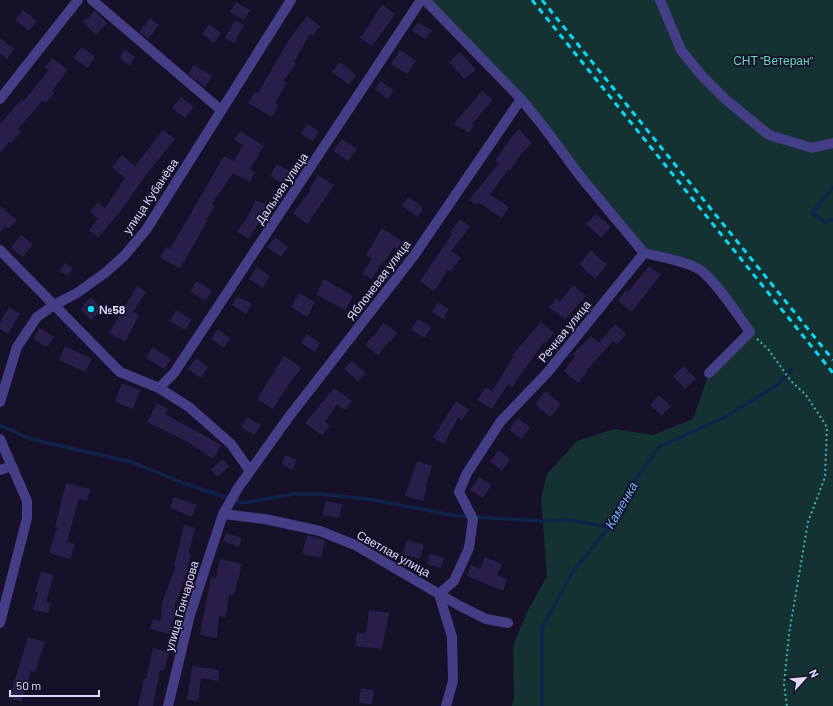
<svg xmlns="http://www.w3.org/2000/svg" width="833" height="706" font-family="Barlow,sans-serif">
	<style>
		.green { fill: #143232 }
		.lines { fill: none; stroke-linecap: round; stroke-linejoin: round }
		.stream { stroke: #0f234a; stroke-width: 3.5 }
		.building { fill: #281e49 }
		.path { stroke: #35b7b4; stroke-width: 2; stroke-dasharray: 2 3; stroke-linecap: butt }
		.minor { stroke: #433e86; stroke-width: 10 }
		.rail { stroke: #0dd7f6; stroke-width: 3; stroke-dasharray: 6 5; stroke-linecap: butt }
		.poi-dot { fill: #0dd7f6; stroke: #161128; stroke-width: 1.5 }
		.labels { text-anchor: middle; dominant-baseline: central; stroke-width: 3.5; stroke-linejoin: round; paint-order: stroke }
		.park-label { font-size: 12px; fill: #67dcc3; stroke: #161128 }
		.street-label { font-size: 12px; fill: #dfdafe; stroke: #161128 }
		.poi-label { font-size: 12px; font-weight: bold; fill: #dfdafe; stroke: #161128; text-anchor: start }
		.water-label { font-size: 13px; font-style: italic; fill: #6cb3fa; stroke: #161128 }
	</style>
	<rect width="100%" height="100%" fill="#161128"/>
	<path class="green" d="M425 0H833V706H512L514 697 513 646 528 610 547 576 541 498 547 474 577 441 614 429 653 435 693 419 709 373 750 332 699 269 644 253 543 126Z"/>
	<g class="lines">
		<g class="stream">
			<path d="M833 187 812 213 825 222 833 220"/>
			<path d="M0 425 30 439 132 462 183 483 243 503 294 494H320L368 499 457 516 542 521 569 520 609 527"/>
			<path d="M542 706V628L572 573 609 527 633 483 659 447 727 416 777 385 792 369"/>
		</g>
	</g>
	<g class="building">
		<path d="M236 2 250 10 244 20 230 12Z"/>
		<path d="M382 5 395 14 372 46 360 38Z"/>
		<path d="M23 10 37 21 29 31 15 20Z"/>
		<path d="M95 11 107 23 96 35 83 22Z"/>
		<path d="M307 16 320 26 313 36 310 34 294 62 296 64 283 81 287 83 275 103 279 105 272 117 248 103 255 92 258 93 290 38Z"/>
		<path d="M150 18 159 25 148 39 139 32Z"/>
		<path d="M235 20 244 25 234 43 225 38Z"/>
		<path d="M418 22 432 30 426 39 412 31Z"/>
		<path d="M209 24 221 33 214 43 202 34Z"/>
		<path d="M0 38 14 49 7 59 0 53Z"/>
		<path d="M81 48H84L94 56V59L87 68 73 57Z"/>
		<path d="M124 49 135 57 129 66 120 58Z"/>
		<path d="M400 50 416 61 407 74 391 64Z"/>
		<path d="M460 52 476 70 464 79 449 62Z"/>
		<path d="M52 58 68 70 52 91 54 93 46 103 43 100 18 129 21 132 11 143 9 142 0 153V124L22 99 24 101 49 70 45 67Z"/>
		<path d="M340 62 356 75 349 85 332 72Z"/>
		<path d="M194 65 212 76 205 87 188 74Z"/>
		<path d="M381 81 394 91 387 99 375 89Z"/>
		<path d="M482 91 493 100 472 124 474 125 469 133 454 124Z"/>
		<path d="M181 97 194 107 185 118 172 108Z"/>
		<path d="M307 124 319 131 313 141 301 134Z"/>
		<path d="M519 129 532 143 521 154 510 171 508 170 490 194 509 207 502 218 478 202 476 205 469 200 499 163 495 161 510 139Z"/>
		<path d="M163 130 175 139 143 179 120 212 98 237 89 230 98 219 90 212 98 202 105 208 125 178 112 167 122 155 135 166Z"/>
		<path d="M240 131 264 146 250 169 255 172 250 182 233 173 212 204 215 206 206 220 207 221 180 269 160 257 166 247 170 249 224 156 234 161 243 145 234 140Z"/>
		<path d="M342 139 357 149 348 161 333 151Z"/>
		<path d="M277 164 293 173 286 185 270 176Z"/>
		<path d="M318 175 334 185 307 224 293 213 310 191 309 190Z"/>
		<path d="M408 197 422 207V211L417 217 402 205Z"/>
		<path d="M256 200 269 206 249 239 237 232 244 221 245 222Z"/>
		<path d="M0 206 17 220 9 229 5 226 0 232Z"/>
		<path d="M596 214 611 227 601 238 586 224Z"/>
		<path d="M460 219 470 227 451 251 461 258 450 272 448 270 434 291 420 281 452 234 450 232Z"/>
		<path d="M382 228 402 241 397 249 394 247 382 265 381 264 372 279 362 274 372 258 366 255Z"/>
		<path d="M21 235 33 244 23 257 11 248Z"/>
		<path d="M275 237 288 247 281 257 267 247Z"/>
		<path d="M591 250 607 265 595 279 579 264Z"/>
		<path d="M65 263 73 269 67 276 59 271Z"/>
		<path d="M649 266 661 275 631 312 618 300 626 290 628 292Z"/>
		<path d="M257 267 270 276 263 288 249 279Z"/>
		<path d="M324 279 353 296 345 310 316 294Z"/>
		<path d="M197 281 212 291 205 301 190 291Z"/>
		<path d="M573 285 586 296 565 319 549 307 556 298 560 302Z"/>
		<path d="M137 286 146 292 133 312 139 315 125 342 109 333Z"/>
		<path d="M299 293 315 302 307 317 291 307Z"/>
		<path d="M237 296 252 304 246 314 232 305Z"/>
		<path d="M91 297 102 309 91 320 81 310 84 304Z"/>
		<path d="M438 302 449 309 443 319 432 312Z"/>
		<path d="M9 307 20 314 8 334 0 329V322Z"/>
		<path d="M176 310 191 320 185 330 170 321Z"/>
		<path d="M418 319 431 327 425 338 411 330Z"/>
		<path d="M541 322 554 333 546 343 544 342 512 387 508 384 492 409 477 400 486 387 492 391 514 356 512 355Z"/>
		<path d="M383 323 397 332 392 341 390 340 378 355 365 345 372 336 374 337Z"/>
		<path d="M615 324 626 334 617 345 613 341 586 371 587 372 578 383 564 371 575 356 573 354 591 336 599 343Z"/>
		<path d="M40 328 54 337 48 346H44L33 338Z"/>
		<path d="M218 329 230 339 223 348 211 338Z"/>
		<path d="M307 334 320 343 315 352 301 343Z"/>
		<path d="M65 346 92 359 85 372 59 360Z"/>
		<path d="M152 347 171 359 164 369 146 358Z"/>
		<path d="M284 356 302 368 291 381 273 409 257 399Z"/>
		<path d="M196 358 208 367 201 378 188 369Z"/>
		<path d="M352 361 366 373 358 381 344 369Z"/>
		<path d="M684 366 696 379 685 389 673 376Z"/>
		<path d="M122 383 140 390 133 409 115 402Z"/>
		<path d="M334 388 352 401 345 410 337 404 325 422 330 426 322 435 305 423Z"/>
		<path d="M545 391 561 404 550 417 535 404Z"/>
		<path d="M659 395 671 406 662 416 650 405Z"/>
		<path d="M456 401 469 410 462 420 458 417 444 444 433 438Z"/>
		<path d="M157 403 168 409 165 414 221 445 213 459 188 442 147 422Z"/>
		<path d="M247 417 261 425 254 435 241 427Z"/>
		<path d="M518 418 530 427 522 439 509 430Z"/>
		<path d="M499 450 510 460 502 471 490 461Z"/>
		<path d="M285 455 296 460 293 470 282 465Z"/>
		<path d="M223 459 229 466 217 477 211 470Z"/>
		<path d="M417 461 432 466 425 487H427L423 501 405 496Z"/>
		<path d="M479 477 491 485 483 498 470 490Z"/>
		<path d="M66 483 90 489 87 501 79 499 67 542 75 544 70 559 49 553 57 528 55 527Z"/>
		<path d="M174 497 197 505 192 517 170 508Z"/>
		<path d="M325 501 342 504 339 518 323 515Z"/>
		<path d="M184 525 195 528 189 553H191L186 576 175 604V615L169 634 150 629 153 619 161 621 162 602 176 567 174 566Z"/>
		<path d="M226 533 242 538 239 547 223 541Z"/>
		<path d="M307 535 325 540 321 558 302 554Z"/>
		<path d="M407 540 424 545 420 559 402 554Z"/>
		<path d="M430 554 444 557 441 568 427 564Z"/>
		<path d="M485 557 502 564 497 575 507 579 503 591 467 576 471 565 480 569Z"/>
		<path d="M220 559 242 564 234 595 229 594 226 617 219 616 217 638 200 635 211 577 216 578Z"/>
		<path d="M41 571 54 575 46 602 51 603 48 613 33 610 38 593 35 592Z"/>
		<path d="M369 610 389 613 382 649 355 646 357 632 366 634Z"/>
		<path d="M28 637 45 642 35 672 31 671 21 702 9 698Z"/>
		<path d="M153 648 169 652 164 671 160 670 153 706H138L144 678 146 679Z"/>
		<path d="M192 666 219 670 218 681 201 678 198 701 187 700Z"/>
		<path d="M361 688 374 690 372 704 359 703Z"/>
	</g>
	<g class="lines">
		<path class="path" d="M757 339 768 349 791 381 806 395 827 427 825 477 808 522 789 634 784 684 787 706"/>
		<g class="minor">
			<path d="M92 0 221 110"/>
			<path d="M425 0 521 99 543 126 580 176 644 253"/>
			<path d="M660 0 681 50 702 76 726 100 769 135 812 148 833 143"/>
			<path d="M0 99 78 0"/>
			<path d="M0 250 120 372 159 388 189 407 231 444 250 471"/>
			<path d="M644 253C661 257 681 260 697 268 713 276 739 317 750 332L709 373"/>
			<path d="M159 388 174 373 421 0"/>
			<path d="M0 402 17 347 37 317 54 305 77 293 105 273 124 256 146 230 291 0"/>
			<path d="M0 439 27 501V518L0 623"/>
			<path d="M0 470 12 466"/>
			<path d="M223 514 265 519 320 531 355 545 458 605 486 619 508 623"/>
			<path d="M439 594 454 581 469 548 473 519 459 492 467 473 501 421 547 373 644 253"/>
			<path d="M439 594 452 637 453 681 446 706"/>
			<path d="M168 706 190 615 223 514 238 488 288 418 413 257 521 99"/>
		</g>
		<g class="rail">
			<path d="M532 0 833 373"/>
			<path d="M542 0 833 360"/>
		</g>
	</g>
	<circle class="poi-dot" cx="91" cy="309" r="4"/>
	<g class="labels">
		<g class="park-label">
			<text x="773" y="60">СНТ "Ветеран"</text>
		</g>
		<g class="street-label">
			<text transform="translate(281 188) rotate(-56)">Дальняя улица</text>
			<text transform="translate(150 196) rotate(-56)">улица Кубанёва</text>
			<text transform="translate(378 280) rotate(-53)">Яблоневая улица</text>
			<text transform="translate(564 331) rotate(-51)">Речная улица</text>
			<text transform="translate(394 553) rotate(29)">Светлая улица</text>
			<text transform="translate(181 606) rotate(-74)">улица Гончарова</text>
		</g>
		<g class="poi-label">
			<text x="99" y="309">№58</text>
		</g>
		<g class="water-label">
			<text transform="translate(621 505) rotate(-60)">Каменка</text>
		</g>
	</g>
	<g transform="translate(805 678) rotate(63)" stroke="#161128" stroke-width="3" paint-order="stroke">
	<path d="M0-3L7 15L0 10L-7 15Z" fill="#dfdafe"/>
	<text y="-6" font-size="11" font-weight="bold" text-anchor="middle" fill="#dfdafe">N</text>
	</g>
	<path d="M10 690v6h89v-6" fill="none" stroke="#dfdafe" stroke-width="2"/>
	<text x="16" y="690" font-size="12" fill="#dfdafe" stroke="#161128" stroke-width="3" paint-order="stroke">50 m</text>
</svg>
